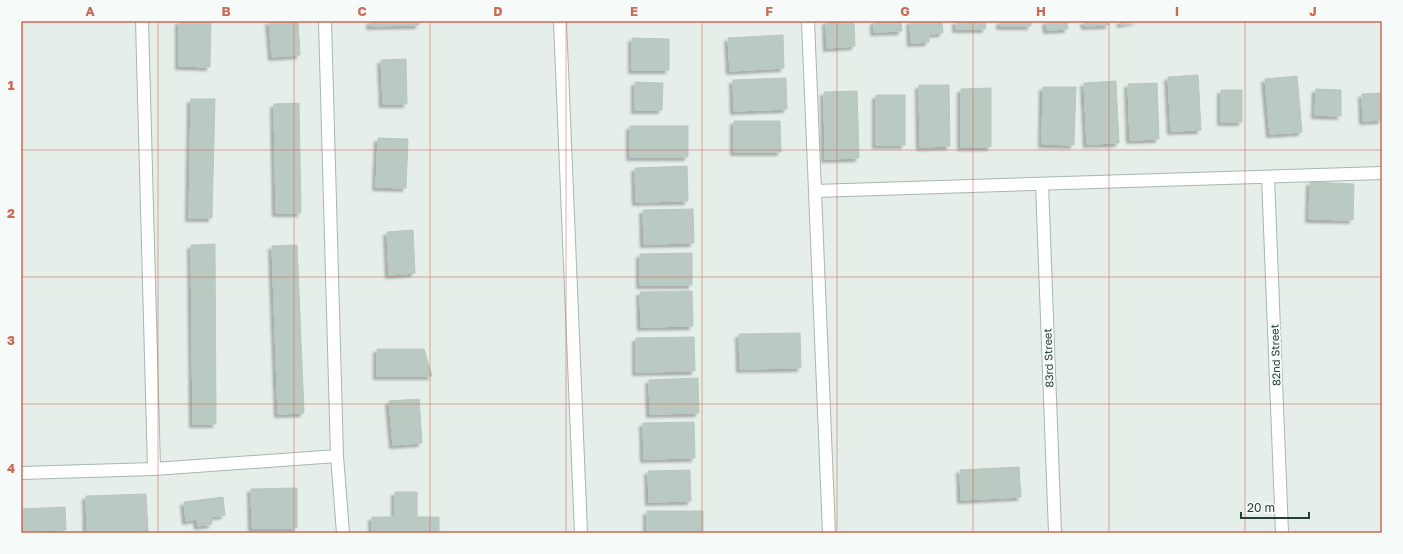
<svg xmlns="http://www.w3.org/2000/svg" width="1403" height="554" font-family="'Golos Text',sans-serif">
	<defs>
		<filter id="shadow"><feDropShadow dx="-3.5" dy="3.5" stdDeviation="1" flood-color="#0004"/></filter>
	</defs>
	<rect width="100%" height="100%" fill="#e5eee9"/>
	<!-- building -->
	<path fill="#bac9c2" stroke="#b7c8c0" filter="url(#shadow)" d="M179 21H211L210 67 179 66Z
		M269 21H298L300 55 272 57Z
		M370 21H419V25L370 26Z
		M826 21H854L855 46 827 48Z
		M874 21H901L902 31 874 32Z
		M910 21H942L943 33 929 34V42L911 43Z
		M956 21H985L986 29H956Z
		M1000 21H1031V26H1000Z
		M1046 21H1067L1068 29 1047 30Z
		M1084 21H1108L1109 25 1085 26Z
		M1120 21H1137L1121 24Z
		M783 35 784 68 730 71 728 38Z
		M632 38 669 39V70H632Z
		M406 59 407 104H383L381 60Z
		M1198 75 1201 130 1171 131 1168 77Z
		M1297 76 1302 132 1270 134 1265 79Z
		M786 78 787 109 734 111 733 80Z
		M1116 81 1119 143 1087 144 1084 83Z
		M635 82 663 83 662 110H635Z
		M1157 83 1159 139 1130 140 1128 84Z
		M919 85H949L950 146 920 147Z
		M1043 87H1076L1074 145 1042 144Z
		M991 88V147H961V89Z
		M1316 89 1341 90V116L1315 115Z
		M1221 90H1242V122H1221Z
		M857 91 859 158 825 159 824 92Z
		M1382 93V120L1363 121 1362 94Z
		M876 95H905V145H876Z
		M191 99H215L212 218H189Z
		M299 103 301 213H276L274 104Z
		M734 121H780L781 152H734Z
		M630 126H688V157H630Z
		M378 138 408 139 406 188 376 187Z
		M687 166 688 201 636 202 635 168Z
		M1310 182 1354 184 1353 220 1309 219Z
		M693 209 694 243 644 244 643 210Z
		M413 230 415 273 389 275 387 232Z
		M215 244 216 424H193L191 245Z
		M297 245 304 413 278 414 272 246Z
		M692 253V285H640V254Z
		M692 291 693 326 641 327 640 292Z
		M800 333 801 368 740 369 739 334Z
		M694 337 695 371 636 372V338Z
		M377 349H424L432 376H377Z
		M698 378 699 413 650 414 649 380Z
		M419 399 422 443 393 445 389 401Z
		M694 422 695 458 644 459 643 423Z
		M1019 467 1021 497 961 500 960 470Z
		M690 470 691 501 649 502 648 471Z
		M297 488V528H252L251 489Z
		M395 492H417V517H439V533H372V517H395Z
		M146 494 148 531 125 532V533H87L86 496Z
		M223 497 225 515 211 517 212 524 198 526 197 519 186 521 184 502Z
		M65 507 66 530 31 531V533H21V509Z
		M647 511H703V533H647Z"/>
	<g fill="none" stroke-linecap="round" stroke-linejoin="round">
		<!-- minor casing -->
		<g stroke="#a7b7b0" stroke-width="14">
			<path id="minor" d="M142 21 154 469
				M325 21 337 456 343 533
				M560 21 581 533
				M808 21 829 533
				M1268 177 1282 533
				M1042 184 1055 533
				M815 191 1382 173
				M21 473 154 469 337 456"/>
		</g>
		<!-- minor -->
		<use href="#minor" stroke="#fff" stroke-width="12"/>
	</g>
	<!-- grid -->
	<path fill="none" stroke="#cb6a55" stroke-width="1" stroke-opacity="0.55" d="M158 21V533M294 21V533M430 21V533M566 21V533M702 21V533M837 21V533M973 21V533M1109 21V533M1245 21V533M21 150H1382M21 277H1382M21 404H1382"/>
	<g text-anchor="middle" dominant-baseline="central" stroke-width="4" stroke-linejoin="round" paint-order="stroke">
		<!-- street labels -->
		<g font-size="11" fill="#234136" stroke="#f6faf8">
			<text transform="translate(1275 355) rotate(-92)">82nd Street</text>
			<text transform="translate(1048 358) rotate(-92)">83rd Street</text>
		</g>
	</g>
	<!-- border -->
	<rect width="1403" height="554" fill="none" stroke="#f6faf8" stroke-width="44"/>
	<!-- scale -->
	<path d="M1241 512v6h68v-6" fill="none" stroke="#234136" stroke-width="2"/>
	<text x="1247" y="512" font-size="12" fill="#234136" stroke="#f6faf8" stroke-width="3" paint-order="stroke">20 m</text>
	<rect x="22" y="22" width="1359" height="510" fill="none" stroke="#cb6a55" stroke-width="1.5"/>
	<g font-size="13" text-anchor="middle" font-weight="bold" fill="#cb6a55">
		<text x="90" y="16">A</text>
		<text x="226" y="16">B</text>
		<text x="362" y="16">C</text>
		<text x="498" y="16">D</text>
		<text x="634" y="16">E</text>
		<text x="769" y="16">F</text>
		<text x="905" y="16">G</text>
		<text x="1041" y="16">H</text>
		<text x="1177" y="16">I</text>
		<text x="1313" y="16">J</text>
		<text x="11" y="90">1</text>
		<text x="11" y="218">2</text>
		<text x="11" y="345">3</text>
		<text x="11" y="473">4</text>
	</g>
</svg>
